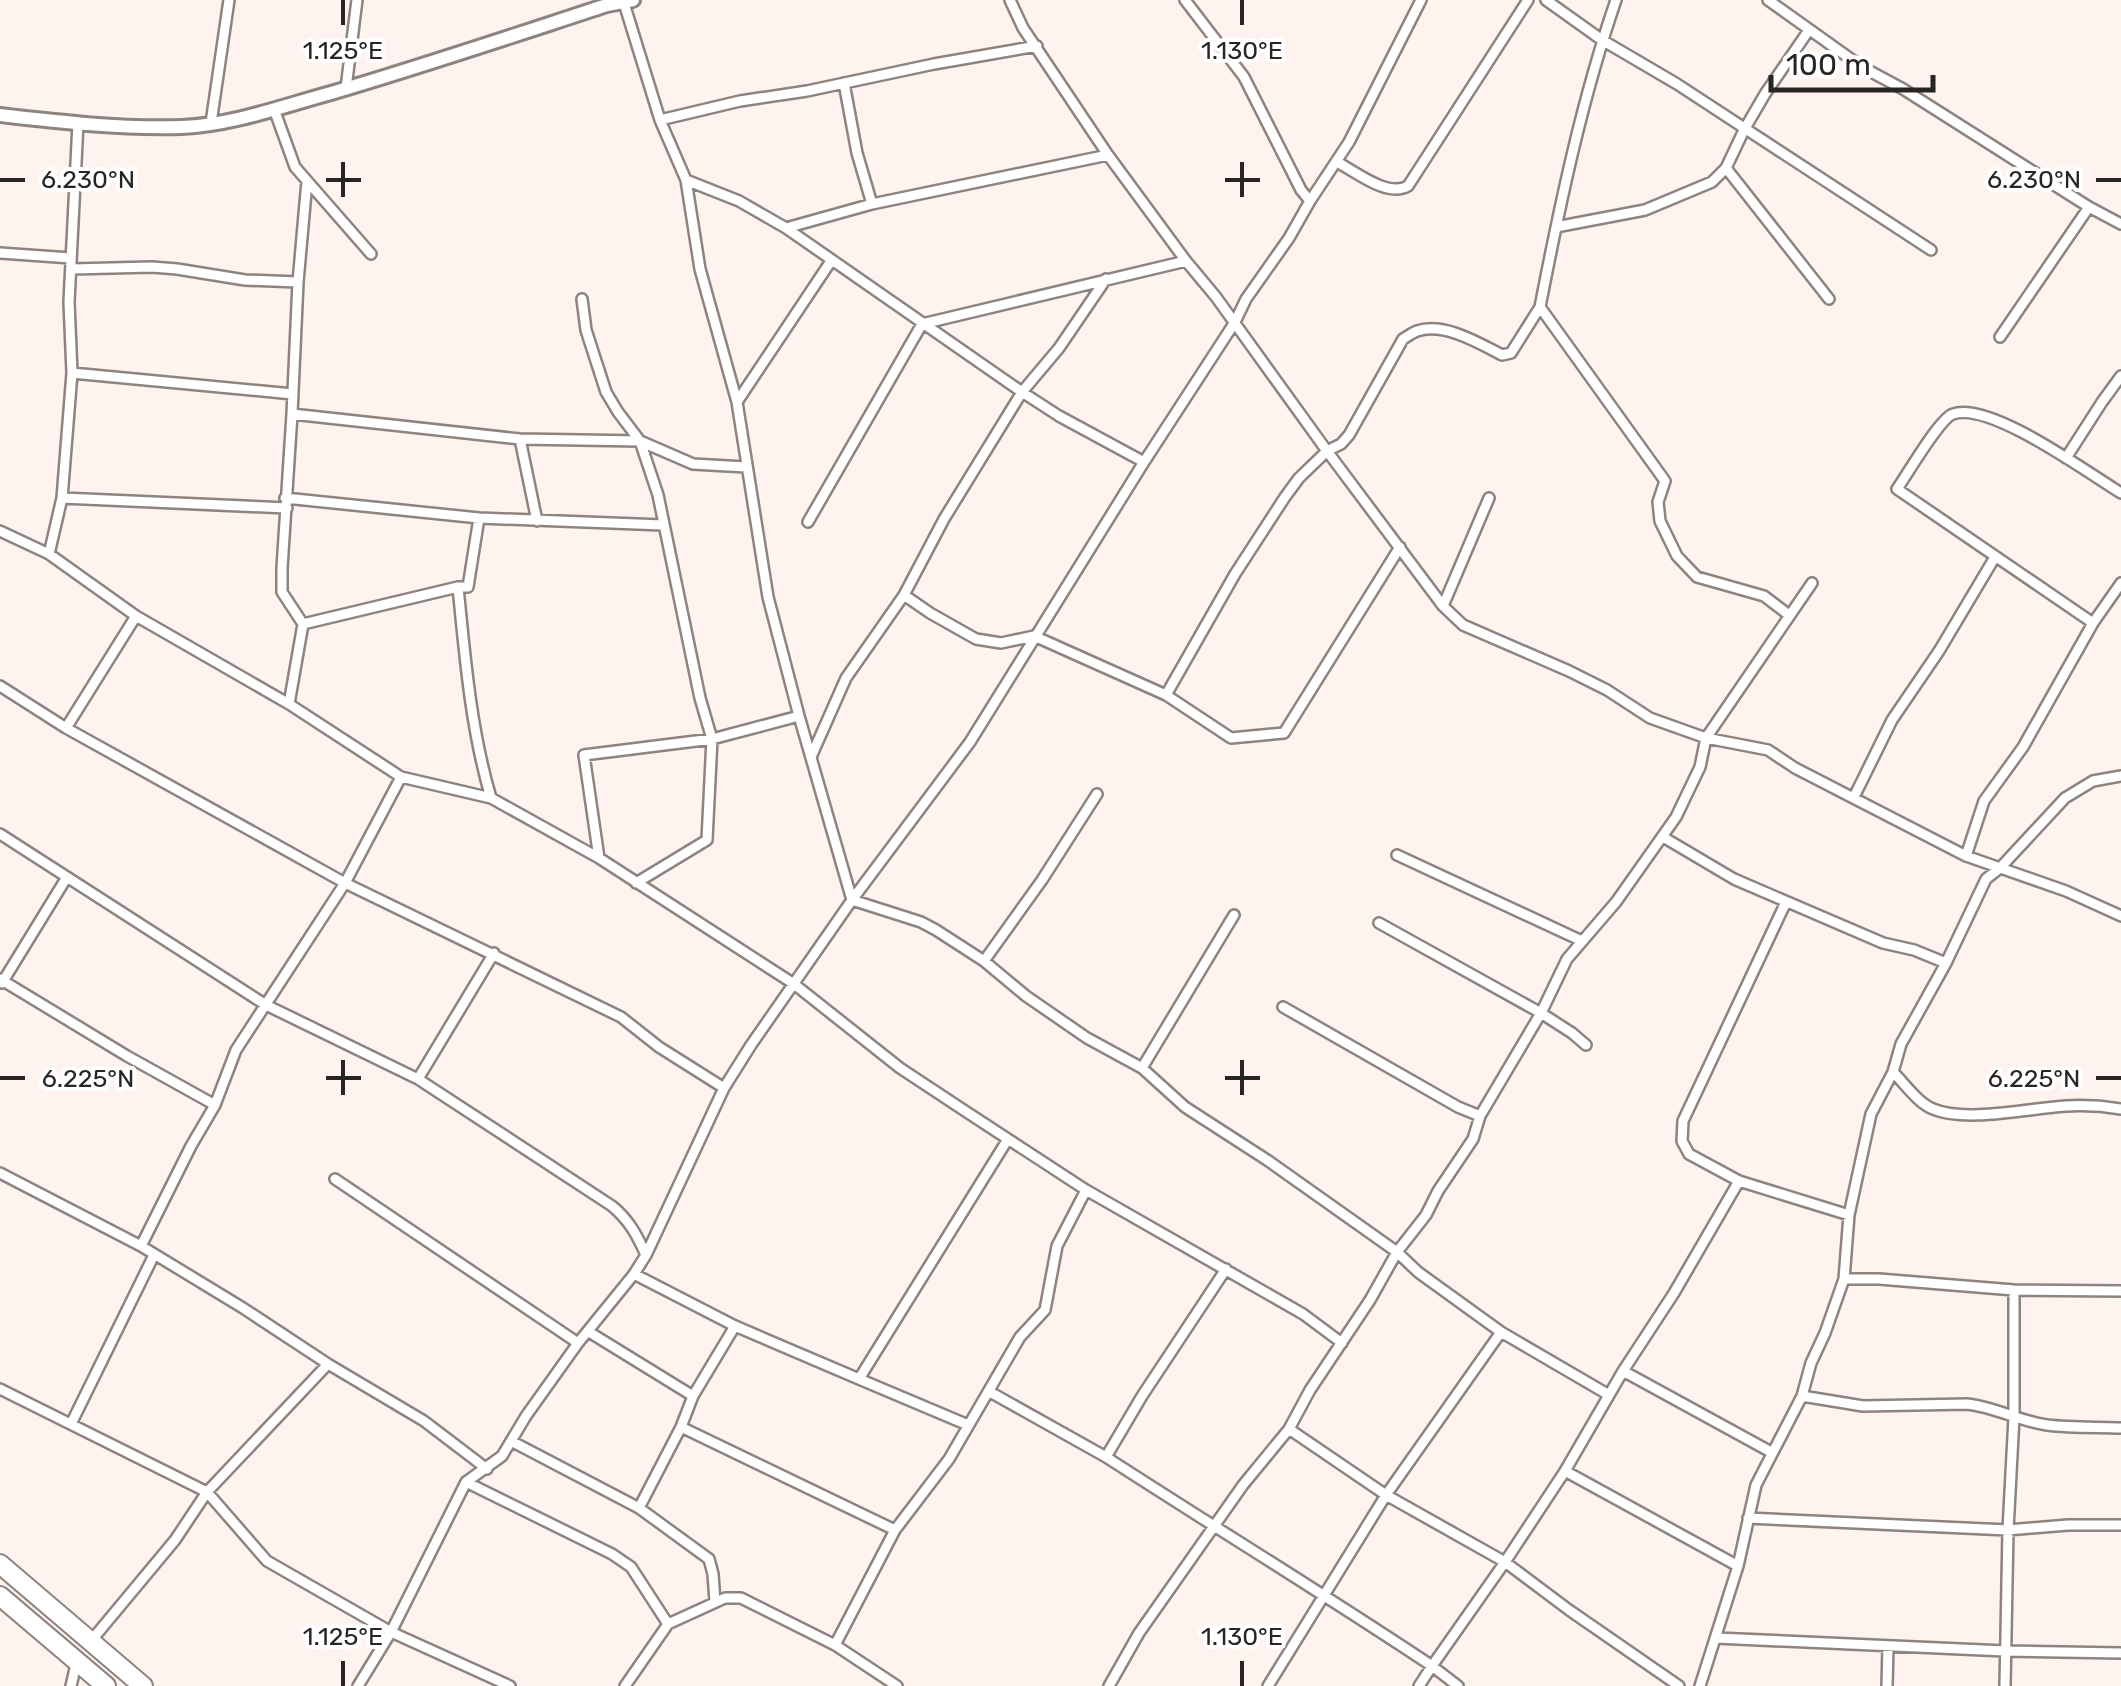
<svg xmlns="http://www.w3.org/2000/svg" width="2121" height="1686" font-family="Rubik,sans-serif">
	<rect width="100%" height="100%" fill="#fef3ef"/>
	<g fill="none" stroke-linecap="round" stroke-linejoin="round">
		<!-- street casing -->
		<g stroke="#8d8480" stroke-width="14">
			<path id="street" d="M1010 0 1023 28 1108 155 1186 261 1216 297 1327 451 1443 606 1463 625 1569 671 1607 690 1650 718 1706 738 1768 750 1795 768 1966 856 2066 891 2121 916
				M1185 0 1244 77 1301 190 1310 201
				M1546 0 1602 40 1677 84 1931 250
				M1768 0 1862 67 1903 89 2089 207 2121 224
				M624 3 660 120 686 180 700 269 737 402 768 597 799 716 852 900 921 922 936 930 984 961 1026 996 1087 1038 1142 1068 1185 1107 1267 1160 1397 1252 1418 1272 1501 1332 1609 1395
				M844 83 857 153 872 204
				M346 88 357 0
				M274 109 295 167 371 254
				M660 120 740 101 807 91 934 64 1037 46
				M211 123 229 0
				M1337 162C1356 172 1388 198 1408 186L1528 0
				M1726 168 1829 299
				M686 180 739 201 786 228 1022 392 1059 416 1144 462
				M1556 227 1645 210 1712 182 1726 168 1744 130 1765 94 1809 30
				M786 228 872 204 1108 155
				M0 253 71 258
				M71 269 152 267 177 269 245 280 298 282
				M582 299 586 330 606 392 618 412 640 441 658 495 700 698 712 739 707 840 636 883
				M1540 307 1665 481 1658 502 1660 521 1677 556 1697 577 1764 596 1789 615
				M2000 337 2089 207
				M72 373 293 394
				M737 402 831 261
				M292 414 520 439 640 441 693 464 746 467
				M520 439 537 521
				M2066 458 2102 402 2121 376
				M62 498 287 508
				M285 498 479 518 663 525
				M808 522 922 324 1186 261
				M0 531 49 554 136 616 289 704 401 777 491 798 599 858 794 984 900 1068 959 1107 1086 1190 1303 1314 1342 1343
				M49 554 62 498 72 373 69 302 78 123
				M458 587C465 658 471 730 491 798
				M904 595 944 519 1022 392 1059 348 1106 279
				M1443 606 1489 498
				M2093 623 1897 489C1907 475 1939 419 1953 414 1990 401 2088 473 2121 493
				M303 624 458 587H468L479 518
				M0 686 66 728 345 883 621 1017 659 1047 724 1088
				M1166 695 1235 574 1285 497 1299 478 1327 451 1341 444 1349 435 1403 339C1408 336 1412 333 1417 331 1444 322 1479 343 1502 355L1511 353 1540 307C1560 204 1582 99 1616 0
				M289 704 303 624 282 592V568L292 414 298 282 307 181
				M66 728 136 616
				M811 757 846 678 904 595 930 613 976 639 1001 643 1034 636 1166 695 1231 738 1284 733 1400 547
				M1854 797 1892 720 1939 651 1995 557
				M0 834 266 1005 418 1079 612 1206C629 1220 637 1235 646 1255
				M1663 837 1734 879 1883 943 1914 950 1946 963
				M1397 855 1582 941
				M1966 856 1984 801 2023 747 2093 623 2121 583
				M599 858 584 755 712 739 799 716
				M1786 902 1683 1121 1682 1141 1689 1154 1739 1181 1849 1215
				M984 961 1042 880 1097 794
				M0 979 127 1056 215 1105
				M2 983 67 877
				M1283 1007 1458 1107 1480 1116
				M1586 1045 1572 1033 1541 1013 1567 959 1616 902 1676 817 1700 767 1706 738 1812 583
				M1142 1068 1234 915
				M1893 1072C1905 1084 1918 1103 1933 1109 1966 1123 2030 1108 2066 1106 2084 1105 2103 1106 2121 1109
				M418 1079 494 953
				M0 1173 141 1246 243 1308 328 1364 424 1421 487 1469
				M335 1179 578 1343
				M141 1246 191 1146 215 1105 236 1050 345 883 401 777
				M1226 1269 1142 1396 1106 1457C1214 1527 1324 1594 1432 1666L1505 1562 1565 1471 1623 1371 1674 1293 1739 1181
				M634 1274 735 1326 859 1379 1008 1139
				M1844 1279H1879L2014 1290 2121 1291
				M589 1332 693 1396
				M1623 1371 1771 1452
				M859 1379 968 1425
				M0 1389 207 1492 267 1561 391 1632 510 1686
				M990 1392 1106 1457
				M1802 1396 1863 1406 1967 1404C1995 1407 2019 1421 2047 1425 2071 1428 2097 1427 2121 1428
				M71 1424 154 1255
				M681 1427 895 1530
				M1289 1429 1386 1495 1505 1562 1569 1610 1679 1686
				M511 1441 639 1508 681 1427 693 1396 735 1326
				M1565 1471 1738 1566
				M466 1482 612 1554 631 1567 668 1624 625 1686
				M639 1508 709 1559 713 1574 715 1602
				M1748 1518 2008 1530 2068 1525H2121
				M668 1624 725 1598H741L835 1645
				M1716 1638 2005 1651 2121 1653
				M91 1641 175 1540 207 1492 328 1364
				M71 1686 77 1660
				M358 1686 391 1632 466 1482 502 1456 526 1416 578 1343 634 1274 646 1255 724 1088 751 1045 852 900 970 742 1144 462 1235 322 1246 299 1289 238 1310 201 1349 142 1421 0
				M897 1686 835 1645 895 1530 949 1459 1020 1337 1045 1310 1057 1246 1086 1190
				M1109 1686 1139 1633 1243 1485 1289 1429 1310 1390 1370 1300 1397 1252 1426 1215 1438 1191 1473 1139 1480 1116 1541 1013 1379 923
				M1268 1686 1386 1495 1501 1332
				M1419 1686 1432 1666 1458 1686
				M1700 1686 1738 1566 1756 1485 1802 1396 1811 1363 1825 1333 1844 1279 1849 1215 1871 1114 1893 1072 1901 1044 1946 963 1986 879 2000 868 2065 798 2093 781 2121 776
				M1887 1686 1888 1646
				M2005 1686 2008 1530 2014 1417V1290"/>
		</g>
		<!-- secondary casing -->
		<g stroke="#8d8480" stroke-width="18">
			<path id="secondary" d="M0 115C60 122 122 129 182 127 232 125 283 106 331 93 423 66 515 35 607 5L633 0"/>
		</g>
		<!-- highway casing -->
		<g stroke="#8d8480" stroke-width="22">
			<path id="highway" d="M0 1564 143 1686
				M0 1596 106 1686"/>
		</g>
		<!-- street -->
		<use href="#street" stroke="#fff" stroke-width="9"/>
		<!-- secondary -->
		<use href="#secondary" stroke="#fff" stroke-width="12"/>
		<!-- highway -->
		<use href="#highway" stroke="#fff" stroke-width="18"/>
	</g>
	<!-- ticks -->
	<path fill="none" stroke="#292523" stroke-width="4" d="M343 0V25M1242 0V25M343 162V197M1242 162V197M0 180H25M326 180H361M1225 180H1260M2096 180H2121M343 1060V1095M1242 1060V1095M0 1078H25M326 1078H361M1225 1078H1260M2096 1078H2121M343 1661V1686M1242 1661V1686"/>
	<g font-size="25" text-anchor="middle" fill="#292523" stroke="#fff" stroke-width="8" stroke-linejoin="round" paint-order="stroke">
		<text x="343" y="59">1.125°E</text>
		<text x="1242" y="59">1.130°E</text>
		<text x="88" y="188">6.230°N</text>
		<text x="2034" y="188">6.230°N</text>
		<text x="88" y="1087">6.225°N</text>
		<text x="2034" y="1087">6.225°N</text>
		<text x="343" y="1645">1.125°E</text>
		<text x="1242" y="1645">1.130°E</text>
	</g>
	<!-- scale -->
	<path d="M1771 75v15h162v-15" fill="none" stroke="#292523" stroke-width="5"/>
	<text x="1786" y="75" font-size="30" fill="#292523" stroke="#ffffff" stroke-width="8" paint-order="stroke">100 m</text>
</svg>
